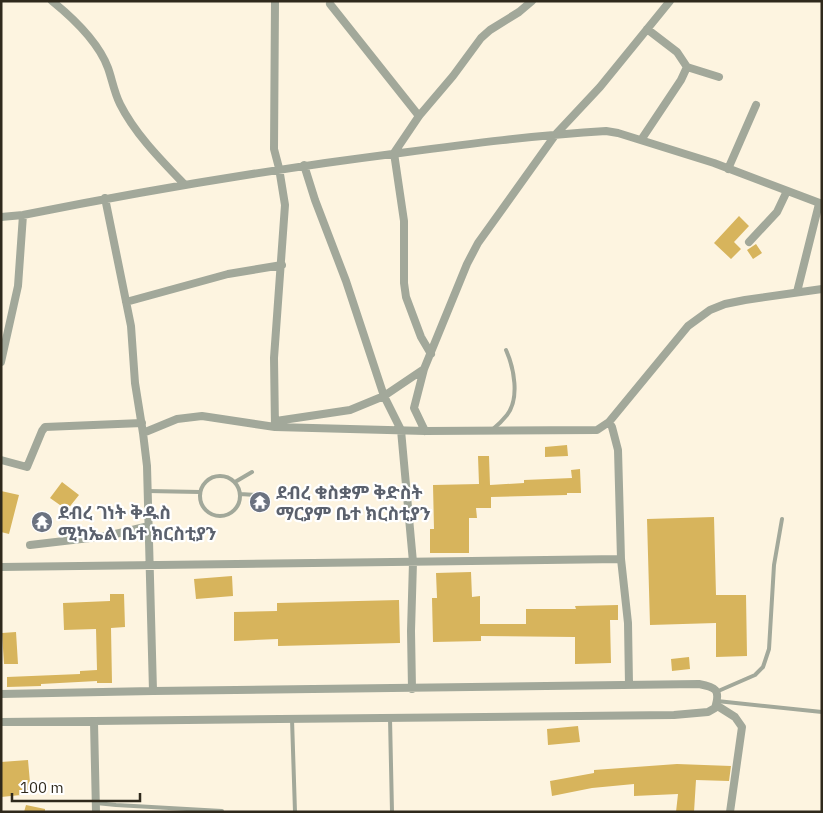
<svg xmlns="http://www.w3.org/2000/svg" width="823" height="813" font-family="'IBM Plex Sans','Noto Sans Ethiopic',sans-serif">
	<rect width="100%" height="100%" fill="#fdf4e0"/>
	<!-- building -->
	<path fill="#d7b45c" d="M739 216 749 226 734 242 741 249 731 259 714 243Z
		M756 244 762 253 753 259 747 250Z
		M567 445 568 456 545 457V447Z
		M478 456H489L490 485 524 483V480L572 478 571 470 580 469 581 493H567V495L491 497V508H476L477 518H469V553H430V529H434L433 485 479 484Z
		M62 482 79 495 67 510 50 498Z
		M1 491 19 495 9 534 1 532Z
		M714 517 716 595H746L747 656 716 657V623L650 625 647 519Z
		M471 572 472 597 480 596V624H526V609H576L575 606 618 605V620H610L611 663 575 664V637L481 636V641L433 642 432 598H437L436 573Z
		M232 576 233 596 196 599 194 579Z
		M110 594H124L125 627 111 628 112 683H97V681L41 684V686L7 687V677L80 674V671L97 670 96 629 64 630 63 603 110 601Z
		M399 600 400 643 278 646V639L234 641V612L277 611V603Z
		M16 632 18 664H4L2 633Z
		M689 657 690 669 672 671 671 659Z
		M578 726 580 742 548 745 547 729Z
		M28 760 31 794 1 797V762Z
		M677 764 731 766 729 781 696 780 694 812H676L678 794 634 796V784L592 788 552 796 550 781 594 773V770Z
		M26 805 45 809V812H24Z"/>
	<g fill="none" stroke-linecap="round" stroke-linejoin="round">
		<!-- lane -->
		<path stroke="#a2a89a" stroke-width="4" d="M493 429C498 425 503 420 507 415 520 398 514 368 506 350
			M200 496a20 20 0 1 1 40 0a20 20 0 1 1-40 0Z
			M235 482 252 472
			M148 491 200 492
			M240 494 257 495
			M716 692 755 675 763 667 769 649 774 565 782 519
			M717 701 822 712
			M390 718 392 812
			M292 719 295 812
			M96 803 116 805 222 811"/>
		<!-- street -->
		<path stroke="#a2a89a" stroke-width="8" d="M52 1C73 18 98 41 108 68 112 79 114 92 120 104 135 134 161 160 184 184
			M275 1 274 149 279 168 285 205 274 358 275 427
			M330 4 419 116
			M687 67 719 77
			M641 140 681 80 687 67 677 52 647 29
			M728 169 756 105
			M105 198 131 326 135 383 143 433
			M1 217 23 215C148 190 273 169 400 153 468 144 537 135 606 131L618 133 714 163 822 204
			M749 242 777 212 787 191
			M797 292 819 204
			M126 302 228 274 282 265
			M431 354 421 337 406 297 404 283V221L394 153 419 116 453 76 481 38 490 30 519 12 532 1
			M1 362 18 286 23 215
			M276 421 350 410 384 396 346 281 315 200 304 165
			M609 422 612 427 618 450 621 559 628 623 629 685
			M425 431 414 408 424 369 467 264 478 243 556 134 600 87 670 1
			M1 460 27 467 42 431 45 427 142 423
			M30 545 107 536 149 526
			M1 567 621 559
			M412 689 411 631 413 562 401 430 384 396 424 369
			M153 691 147 466 143 433 177 419 202 416 275 427 425 431 597 430 609 422 688 326 710 310 725 304 745 300 822 289
			M1 694 153 691 699 684C715 687 721 689 715 708L708 712 674 715 1 722
			M716 705 735 717 742 727 730 812
			M94 722 96 812"/>
	</g>
	<!-- icons -->
	<defs>
		<g id="temple-disc" transform="scale(1.125)"><circle r="9.5" fill="#6b7280" stroke="#fff"/><path d="M0-6L5-2H3V0L6.5 2.5H4V6H1.5V3h-3V6H-4V2.5H-6.5L-3 0V-2H-5Z" fill="#fff"/></g>
	</defs>
	<g fill-rule="evenodd">
		<use href="#temple-disc" x="260" y="502"/>
		<use href="#temple-disc" x="42" y="522"/>
	</g>
	<g text-anchor="middle" dominant-baseline="central" stroke-width="4.5" stroke-linejoin="round" paint-order="stroke">
		<!-- worship labels -->
		<g font-size="18" font-weight="bold" fill="#5b616d" stroke="#fff" text-anchor="start">
			<text x="276" y="492">ደብረ ቁስቋም ቅድስት<tspan x="276" dy="21">ማርያም ቤተ ክርስቲያን</tspan></text>
			<text x="58" y="512">ደብረ ገነት ቅዱስ<tspan x="58" dy="21">ሚካኤል ቤተ ክርስቲያን</tspan></text>
		</g>
	</g>
	<!-- border -->
	<rect width="823" height="813" fill="none" stroke="#2f291c" stroke-width="5"/>
	<!-- scale -->
	<path d="M12 793v8h128v-8" fill="none" stroke="#2f291c" stroke-width="2.5"/>
	<text x="20" y="793" font-size="15" fill="#2f291c" stroke="#ffffff" stroke-width="4" paint-order="stroke">100 m</text>
</svg>
